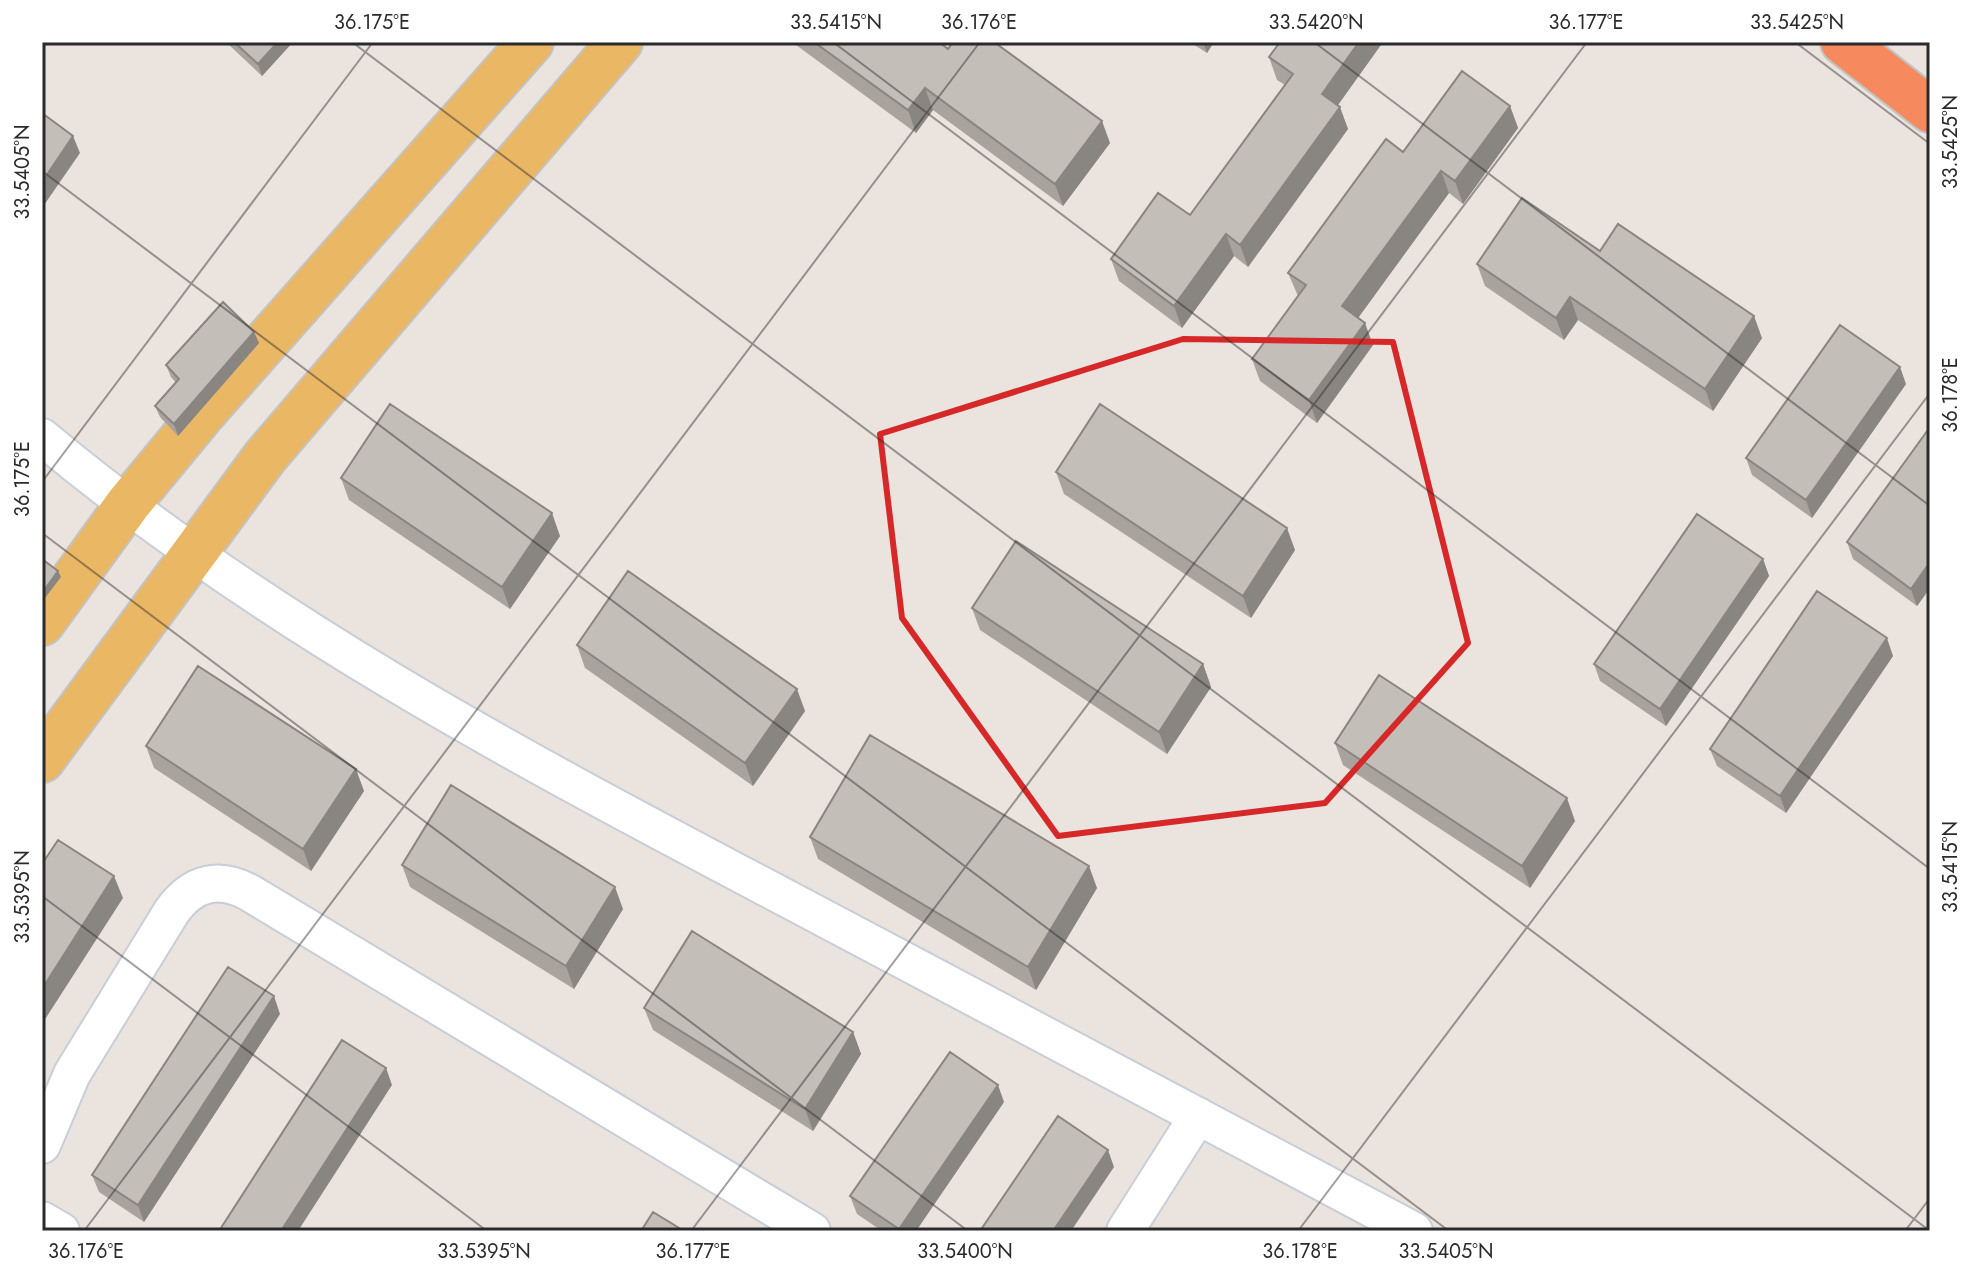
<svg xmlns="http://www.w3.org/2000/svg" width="1972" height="1273" font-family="Jost,sans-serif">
	<rect width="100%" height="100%" fill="#ebe3dd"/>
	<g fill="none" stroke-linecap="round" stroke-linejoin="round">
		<!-- minor casing -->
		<g stroke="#c8ced7" stroke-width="40">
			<path id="minor" d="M42 437C261 620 515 755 765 887 982 1002 1198 1116 1414 1231
				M42 1145 72 1074 172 911C193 882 219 876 250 893L812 1231
				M42 1220 61 1231
				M1125 1231 1198 1116"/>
		</g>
		<!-- major casing -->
		<g stroke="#c3c3c3" stroke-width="48">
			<path id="major" d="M42 623 128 504 204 412 531 42
				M42 760 265 457 620 42"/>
		</g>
		<!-- highway casing -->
		<g stroke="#c3c3c3" stroke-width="48">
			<path id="highway" d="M1843 42 1930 110"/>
		</g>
		<!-- minor -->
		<use href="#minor" stroke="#fff" stroke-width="36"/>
		<!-- major -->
		<use href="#major" stroke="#eab764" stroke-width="44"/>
		<!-- highway -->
		<use href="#highway" stroke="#f6895d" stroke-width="44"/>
	</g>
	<!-- wall -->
	<path fill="#a9a39e" d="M226 42H293L262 76Z
		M792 42H939L948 49 1110 143 1063 206 933 110 916 133Z
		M1190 42H1214L1207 53Z
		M1280 42H1383L1338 105 1348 129 1248 267 1234 256 1182 328 1119 281 1111 259 1190 215 1285 85 1277 80 1269 57Z
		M1510 106 1518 128 1463 204 1449 193 1358 318 1373 345 1317 423 1260 381 1252 359 1298 296 1288 273 1403 152Z
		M1600 251 1762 338 1713 411 1578 320 1564 340 1485 286 1477 264Z
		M254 332 259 343 178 436 160 417 155 406 176 383 171 377 166 365Z
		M1906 384 1812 518 1752 475 1746 458Z
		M1930 427V588L1917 606 1853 559 1847 542Z
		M1056 472 1295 550 1251 618 1064 494Z
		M341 478 560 536 510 609 349 500Z
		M1763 559 1769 576 1666 726 1600 681 1594 664Z
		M972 608 1203 664 1211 687 1167 754 980 630Z
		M577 645 805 711 753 786 585 668Z
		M1893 656 1786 813 1717 766 1710 749Z
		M1335 743 1575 821 1530 888 1343 765Z
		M146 746 364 791 311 871 154 768Z
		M810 837 1097 888 1036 990 818 859Z
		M402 865 623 909 574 989 410 887Z
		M644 1008 853 1032 861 1054 813 1131 653 1030Z
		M280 1014 144 1222 99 1192 92 1175Z
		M1004 1102 916 1231H882L857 1214 850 1196Z"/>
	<!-- shaded-wall -->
	<path fill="#898581" d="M278 42H293L262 76 258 64Z
		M1203 42H1214L1207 53Z
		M1359 42H1383L1330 116 1322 94Z
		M925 88 933 110 916 133 908 110Z
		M1510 106 1518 128 1463 204 1455 181Z
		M1340 107 1348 129 1248 267 1240 245Z
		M1102 121 1110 143 1063 206 1055 184Z
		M73 136 80 153 42 208V182Z
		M1441 171 1449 193 1350 329 1342 306Z
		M1226 234 1234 256 1182 328 1174 306Z
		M1570 297 1578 320 1564 340 1556 318Z
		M1754 316 1762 338 1713 411 1705 389Z
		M1365 323 1373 345 1317 423 1309 400Z
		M254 332 259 343 178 436 174 424Z
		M1900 367 1906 384 1812 518 1806 500Z
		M552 513 560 536 510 609 502 587Z
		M1287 528 1295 550 1251 618 1243 596Z
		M1763 559 1769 576 1666 726 1660 709Z
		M1930 562V588L1917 606 1911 589Z
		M58 571 61 577 42 602V593Z
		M1887 638 1893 656 1786 813 1780 796Z
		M1203 664 1211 687 1167 754 1159 732Z
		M797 689 805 711 753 786 745 763Z
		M356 769 364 791 311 871 303 849Z
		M1567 798 1575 821 1530 888 1522 866Z
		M1089 866 1097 888 1036 990 1028 967Z
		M114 876 123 898 42 1024V989Z
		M615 887 623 909 574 989 566 966Z
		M274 996 280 1014 144 1222 138 1205Z
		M853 1032 861 1054 813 1131 805 1109Z
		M386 1068 392 1085 298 1231H281Z
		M998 1085 1004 1102 916 1231H899V1229Z
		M1108 1150 1114 1167 1071 1231H1053Z"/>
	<!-- building -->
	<path fill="#c4beb8" stroke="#898581" stroke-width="2" d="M234 42H278L258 64Z
		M814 42H939L948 49 953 42H994L1102 121 1055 184 925 88 908 110Z
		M1280 42H1359L1322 94 1340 107 1240 245 1226 234 1174 306 1111 259 1158 193 1190 215 1293 74 1269 57Z
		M1462 71 1510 106 1455 181 1441 171 1342 306 1365 323 1309 400 1252 359 1306 285 1288 273 1386 139 1403 152Z
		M42 113 73 136 42 182Z
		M1522 198 1600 251 1618 224 1754 316 1705 389 1570 297 1556 318 1477 264Z
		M223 302 254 332 174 424 155 406 179 379 166 365Z
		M1840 325 1900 367 1806 500 1746 458Z
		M390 404 552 513 502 587 341 478Z
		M1100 404 1287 528 1243 596 1056 472Z
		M1930 427V562L1911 589 1847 542Z
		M1697 514 1763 559 1660 709 1594 664Z
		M1016 541 1203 664 1159 732 972 608Z
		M42 559 58 571 42 593Z
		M628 571 797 689 745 763 577 645Z
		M1817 591 1887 638 1780 796 1710 749Z
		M198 666 356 769 303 849 146 746Z
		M1379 675 1567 798 1522 866 1335 743Z
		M870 735 1089 866 1028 967 810 837Z
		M451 785 615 887 566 966 402 865Z
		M58 840 114 876 42 989V864Z
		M692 931 853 1032 805 1109 644 1008Z
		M228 967 274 996 138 1205 92 1175Z
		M342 1040 386 1068 281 1231H219Z
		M950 1052 998 1085 899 1229 850 1196Z
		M1058 1116 1108 1150 1053 1231H980Z
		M653 1212 684 1231H641Z"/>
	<!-- marked area -->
	<path fill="none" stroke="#d62828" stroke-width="6" stroke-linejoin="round" d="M1183 339 1393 342 1468 643 1325 803 1058 836 902 618 880 434Z"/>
	<!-- ticks -->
	<path fill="none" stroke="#2a2a2a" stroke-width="2" stroke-opacity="0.45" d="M352 42 1930 1231M833 42 1930 869M1314 42 1930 506M1795 42 1930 144M42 171 1449 1231M42 482 373 42M42 533 968 1231M42 896 487 1231M84 1231 980 42M691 1231 1587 42M1298 1231 1930 393M1905 1231 1930 1198"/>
	<!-- border -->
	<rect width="1972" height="1273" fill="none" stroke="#ffffff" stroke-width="88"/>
	<rect x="44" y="44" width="1884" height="1185" fill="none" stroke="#2a2a2a" stroke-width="3"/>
	<g font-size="20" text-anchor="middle" fill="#2a2a2a">
		<text x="372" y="29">36.175°E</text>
		<text x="836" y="29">33.5415°N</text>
		<text x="979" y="29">36.176°E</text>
		<text x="1316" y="29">33.5420°N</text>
		<text x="1586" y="29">36.177°E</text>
		<text x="1797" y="29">33.5425°N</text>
		<text transform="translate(1950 142) rotate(-90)" y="7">33.5425°N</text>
		<text transform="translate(22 172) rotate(-90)" y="7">33.5405°N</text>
		<text transform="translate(1950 395) rotate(-90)" y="7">36.178°E</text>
		<text transform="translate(22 479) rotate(-90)" y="7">36.175°E</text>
		<text transform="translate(1950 867) rotate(-90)" y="7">33.5415°N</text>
		<text transform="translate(22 897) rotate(-90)" y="7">33.5395°N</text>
		<text x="86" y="1258">36.176°E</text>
		<text x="484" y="1258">33.5395°N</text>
		<text x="693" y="1258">36.177°E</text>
		<text x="965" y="1258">33.5400°N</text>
		<text x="1300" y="1258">36.178°E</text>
		<text x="1446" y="1258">33.5405°N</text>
	</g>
</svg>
